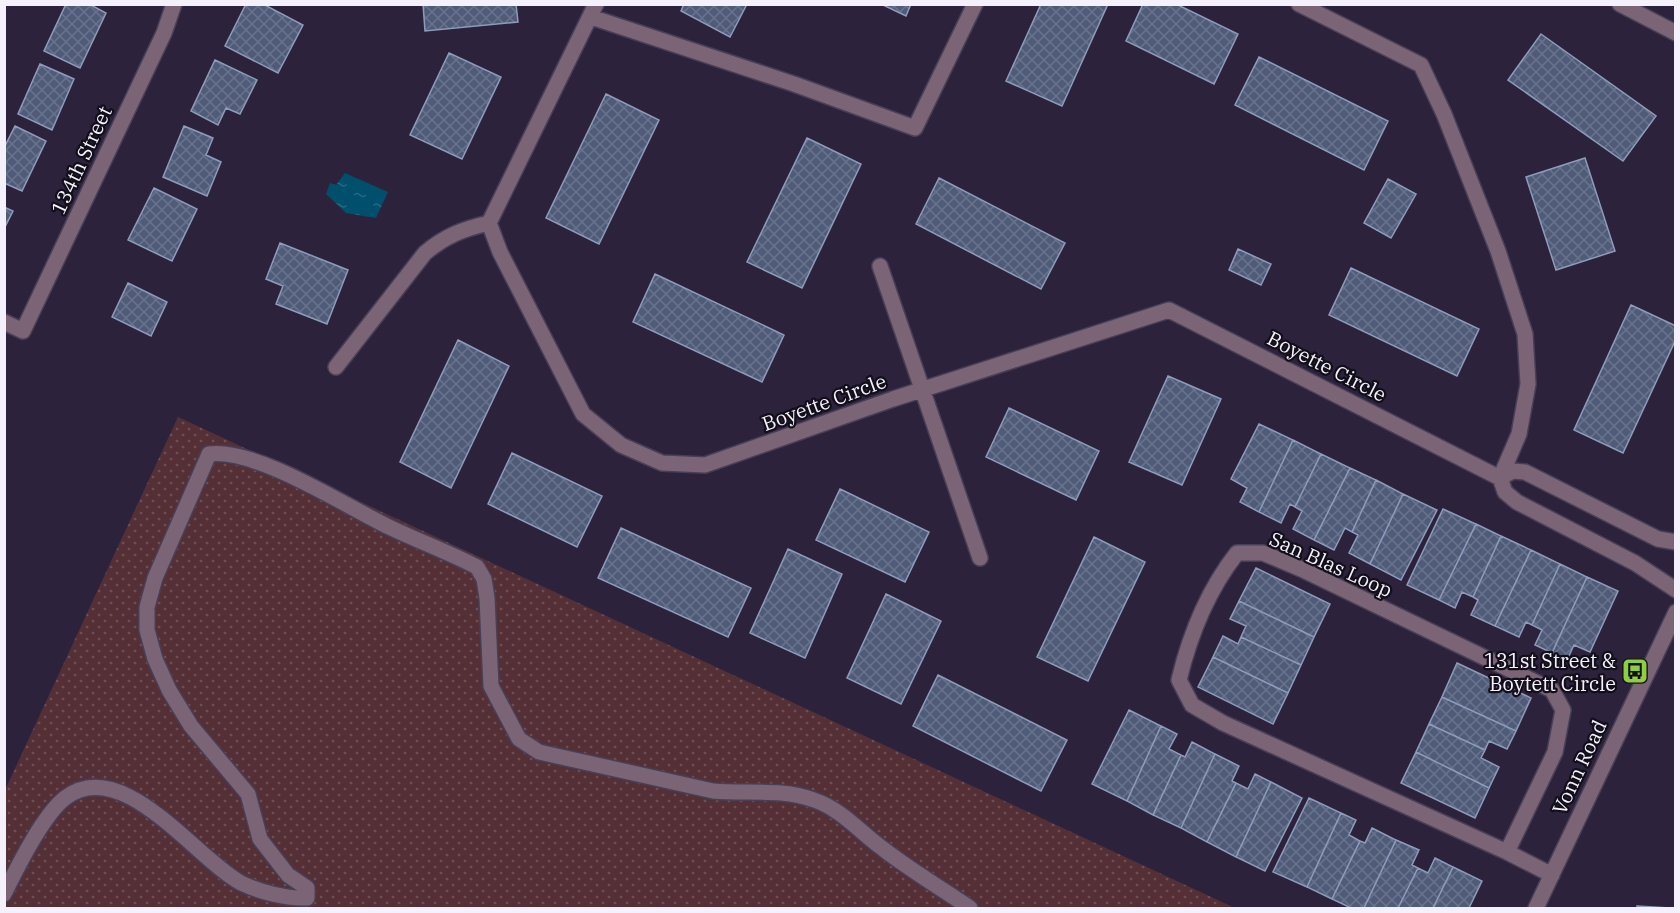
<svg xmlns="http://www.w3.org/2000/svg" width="1680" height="913" font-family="'IBM Plex Serif',serif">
	<defs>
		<pattern id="grass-dots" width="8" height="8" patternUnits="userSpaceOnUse" patternTransform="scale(1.5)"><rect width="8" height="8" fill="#542f36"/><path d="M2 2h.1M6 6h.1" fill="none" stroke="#6d4e54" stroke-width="1.8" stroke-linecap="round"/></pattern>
		<pattern id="water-ripples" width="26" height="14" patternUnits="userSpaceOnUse" patternTransform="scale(1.5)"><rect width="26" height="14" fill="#004f6d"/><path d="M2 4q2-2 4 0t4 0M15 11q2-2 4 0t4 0" fill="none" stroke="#266983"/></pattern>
		<pattern id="building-cross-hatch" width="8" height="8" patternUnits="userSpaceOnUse" patternTransform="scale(1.5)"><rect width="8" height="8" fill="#4f5b78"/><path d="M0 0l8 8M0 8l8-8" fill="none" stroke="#69738c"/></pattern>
	</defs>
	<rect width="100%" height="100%" fill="#2c223c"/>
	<!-- grass -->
	<path fill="url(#grass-dots)" d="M178 417 1235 908H5V790Z"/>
	<!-- water -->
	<path fill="url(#water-ripples)" d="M345 173 388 192 376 218 346 213 326 194 330 183 336 185Z"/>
	<!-- building -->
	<path fill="url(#building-cross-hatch)" stroke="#8e9cbc" stroke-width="1.5" d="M66 4H89L106 13 80 68 44 51Z
		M246 4H263L303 25 278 73 225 46Z
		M423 4H516L518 22 425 31Z
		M684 4H747L730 37 681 11Z
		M881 4H911L906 16Z
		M1041 4H1108L1062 106 1006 81Z
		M1143 4H1176L1238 34 1214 84 1126 41Z
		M1541 34 1656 116 1623 161 1508 80Z
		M449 53 501 77 462 159 410 135Z
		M1259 57 1388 121 1364 170 1235 105Z
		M215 60 257 80 240 114 226 108 218 125 191 111Z
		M40 64 74 79 52 130 18 114Z
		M606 94 659 120 599 244 546 218Z
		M15 126 46 141 22 191 4 183V148Z
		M184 126 213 138 206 155 221 162 207 196 163 177Z
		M807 138 861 164 802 288 747 262Z
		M1585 158 1615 251 1556 270 1526 177Z
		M939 178 1065 243 1041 289 916 224Z
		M1388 179 1416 194 1391 238 1364 223Z
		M154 188 197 209 172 261 128 240Z
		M4 207 13 211 4 229Z
		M280 243 348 270 327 324 276 304 283 286 266 279Z
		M1238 249 1271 264 1261 285 1229 270Z
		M1351 268 1479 329 1457 376 1329 315Z
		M655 274 784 335 762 382 633 322Z
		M128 283 167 302 151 336 112 317Z
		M1631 305 1676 326V339L1623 453 1574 430Z
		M458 340 509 366 451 488 400 462Z
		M1168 376 1221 399 1182 485 1129 462Z
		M1009 408 1099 451 1076 500 986 457Z
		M1259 424 1293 440 1259 512 1240 502 1247 488 1231 479Z
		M1293 440 1321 454 1295 507 1290 504 1281 523 1259 512Z
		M512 453 602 496 577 547 488 504Z
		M1321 454 1350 468 1314 540 1293 529 1302 511 1295 507Z
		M1350 468 1376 480 1352 532 1345 528 1334 550 1314 540Z
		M1376 480 1403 494 1370 564 1349 553 1358 535 1352 532Z
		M840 489 929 532 905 582 816 540Z
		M1403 494 1437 510 1401 580 1370 564Z
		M1443 509 1476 524 1439 600 1407 585Z
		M1476 524 1501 536 1473 597 1462 592 1455 608 1439 600Z
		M621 528 751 588 728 637 598 578Z
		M1501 536 1531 550 1495 626 1471 615 1478 600 1473 597Z
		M1094 537 1145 562 1088 681 1037 657Z
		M788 549 842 574 805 658 750 633Z
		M1531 550 1560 564 1532 625 1526 622 1519 637 1495 626Z
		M1560 564 1587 577 1552 653 1535 645 1542 630 1532 625Z
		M1256 568 1330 604 1314 637 1239 601Z
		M1587 577 1618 591 1590 652 1574 645 1567 660 1552 653Z
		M886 594 941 621 901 704 847 678Z
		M1239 601 1314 637 1301 665 1241 637 1246 626 1230 619Z
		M1223 636 1238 644 1241 637 1301 665 1288 693 1213 657Z
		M1213 657 1288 693 1273 724 1198 687Z
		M1457 663 1531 698 1516 731 1442 697Z
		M938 675 1067 740 1041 791 913 726Z
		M1442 697 1516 731 1507 749 1489 741 1485 750 1429 724Z
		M1129 710 1161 726 1127 801 1092 784Z
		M1429 724 1485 750 1481 758 1499 767 1489 788 1416 752Z
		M1161 726 1177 734 1169 749 1181 755 1153 815 1127 801Z
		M1192 742 1215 754 1181 828 1153 815 1181 755 1185 757Z
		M1416 752 1489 788 1475 818 1401 783Z
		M1215 754 1239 766 1232 781 1236 783 1207 842 1181 828Z
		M1255 774 1271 782 1236 857 1207 842 1236 783 1248 789Z
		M1271 782 1302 798 1265 871 1236 857Z
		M1309 798 1341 813 1307 887 1273 872Z
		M1341 813 1356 820 1349 835 1360 841 1332 899 1307 887Z
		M1372 828 1396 840 1364 908H1351L1332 899 1360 841 1365 843Z
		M1396 840 1419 850 1412 865 1418 868 1398 908H1364Z
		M1435 858 1453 867 1433 908H1398L1418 868 1428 873Z
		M1453 867 1482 881 1469 908H1433Z
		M1637 906 1670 908H1637Z"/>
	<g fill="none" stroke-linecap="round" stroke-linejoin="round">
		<!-- minor casing -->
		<g stroke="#483f57" stroke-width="18">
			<path id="minor" d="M596 4 489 223 500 252 583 414 621 445 662 463 705 465 893 399 1169 310 1500 478 1519 434 1528 384 1525 334 1498 251 1444 114 1421 65 1299 4
				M1620 4 1676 33
				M591 17 794 84 915 128 975 4
				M880 266 980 558
				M4 322 23 331 164 33 174 4
				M336 367 425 253C445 236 463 229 489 223
				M1676 542 1658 539 1525 472 1513 471 1500 478 1505 492 1517 502 1635 563 1676 590
				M1507 852 1555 752 1563 710 1552 690 1301 569 1263 553H1237C1208 590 1190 634 1179 680L1192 705 1223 723 1507 852 1552 875
				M4 894C17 868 43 815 65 798 122 754 195 858 241 883 260 892 287 899 307 898V888L288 875 260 839 248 794 191 726 169 690 155 659 147 630V607L155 578 209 454C257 448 345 506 389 527 418 541 448 552 477 567L484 579 487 598 491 686 519 739 539 752 713 791C747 794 782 788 814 800 841 809 860 832 882 848 910 870 941 888 970 908
				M1536 908 1676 612"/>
		</g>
		<!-- minor -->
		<use href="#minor" stroke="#7b6475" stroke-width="15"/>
	</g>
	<!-- icons -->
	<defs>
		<g id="bus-square" transform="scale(1.35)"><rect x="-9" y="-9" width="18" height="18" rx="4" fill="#8fcd42" stroke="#120e1a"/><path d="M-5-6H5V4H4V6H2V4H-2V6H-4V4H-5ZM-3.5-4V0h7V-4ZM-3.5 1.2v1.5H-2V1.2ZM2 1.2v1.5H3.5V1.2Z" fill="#111"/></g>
	</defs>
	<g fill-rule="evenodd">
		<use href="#bus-square" x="1635" y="671"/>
	</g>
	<g text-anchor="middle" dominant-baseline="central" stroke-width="4.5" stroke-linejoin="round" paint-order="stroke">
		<!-- street labels -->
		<g font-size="20" fill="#f5f1fc" stroke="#120e1a">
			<text transform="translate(81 160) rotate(-65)">134th Street</text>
			<text transform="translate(1327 366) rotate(27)">Boyette Circle</text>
			<text transform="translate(824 402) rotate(-20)">Boyette Circle</text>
			<text transform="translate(1331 564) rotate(24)">San Blas Loop</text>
			<text transform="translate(1579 767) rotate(-65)">Vonn Road</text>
		</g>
		<!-- poi labels -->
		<g font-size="20" fill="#f5f1fc" stroke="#120e1a" text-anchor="end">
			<text x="1616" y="660">131st Street &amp;<tspan x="1616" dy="23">Boytett Circle</tspan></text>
		</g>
	</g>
	<!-- border -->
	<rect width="1680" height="913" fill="none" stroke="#f5f1fc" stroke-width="12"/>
</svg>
